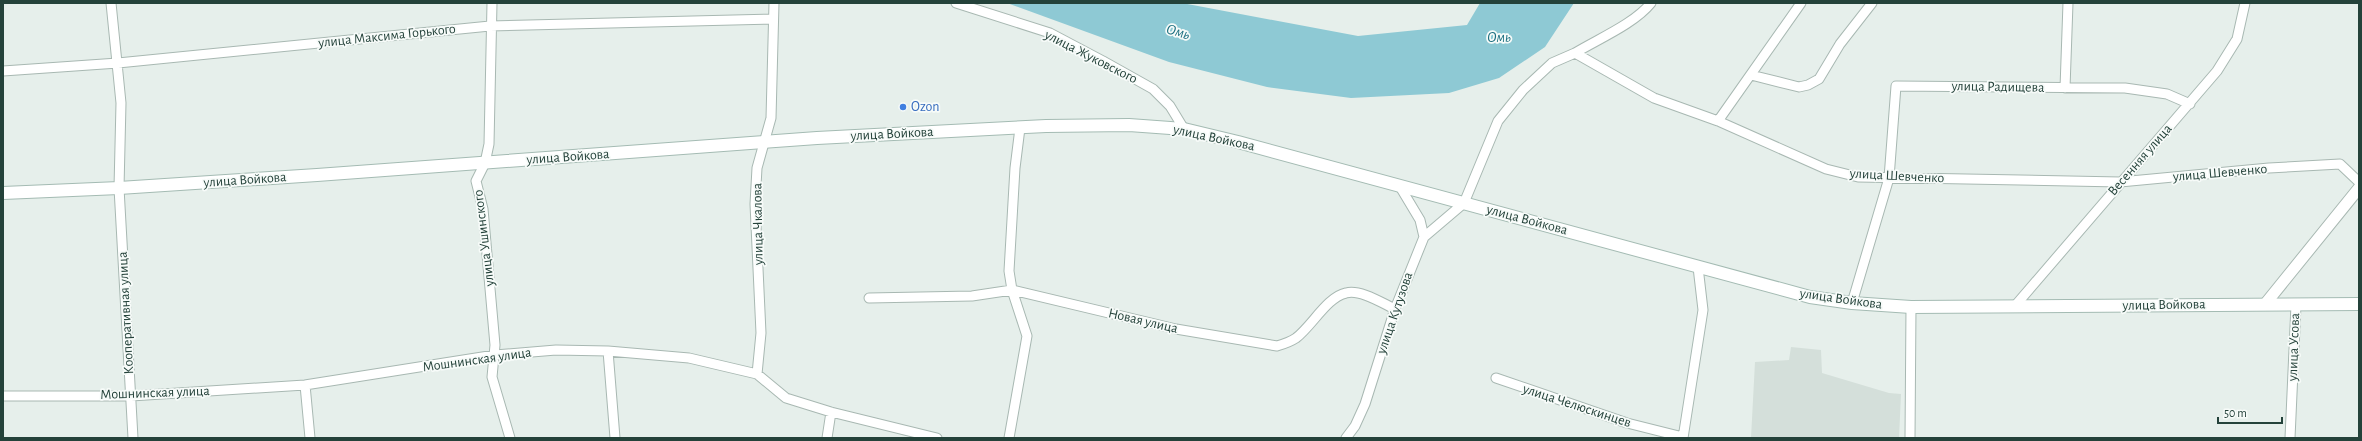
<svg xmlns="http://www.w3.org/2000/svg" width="2362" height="441" font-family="'Alegreya Sans',sans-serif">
	<rect width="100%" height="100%" fill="#e6efeb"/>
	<!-- built -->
	<path fill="#d4dfda" d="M1791 347 1821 350 1822 373 1889 393 1901 394 1899 438H1751L1755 362 1789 360Z"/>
	<!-- water -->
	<path fill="#8ec9d4" d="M1007 3H1182L1358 36 1467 25 1480 3H1574L1545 47 1499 78 1449 93 1351 98 1267 87 1169 62Z"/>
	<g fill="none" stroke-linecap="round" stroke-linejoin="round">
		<!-- minor casing -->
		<g stroke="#a8b8b2" stroke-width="11">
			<path id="minor" d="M111 3 121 103 119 188 133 438
				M492 3 489 144 485 163 476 181 483 209 495 345 492 377 510 438
				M956 3 1050 33 1103 61 1153 89 1170 106 1184 129
				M1575 53C1598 39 1634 24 1651 3
				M3 71 118 63 490 26 772 19
				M1751 75 1799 87 1808 85 1819 79 1840 44 1872 3
				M2065 88 2068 3
				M1718 121 1801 3
				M1399 185 1420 220 1424 237
				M869 298 972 296 1012 290 1176 329 1277 346C1284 344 1290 342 1296 338 1312 326 1327 297 1346 293 1360 289 1382 303 1395 309
				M1852 303 1889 178 1896 86 2125 88 2167 94 2190 104
				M2014 307 2217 71 2237 39 2245 3
				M608 351 615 438
				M757 374 761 333 755 204 757 168 771 118 774 3
				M1496 378 1627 423 1683 437
				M305 385 310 438
				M3 396H131L305 385 495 355 556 350 608 351 689 358 757 374 786 398 831 412 937 438
				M827 438 831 412
				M1009 438 1027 336 1012 290 1009 271 1015 168 1020 128
				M1346 438 1355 426 1365 404 1395 309 1424 237 1464 203 1498 121 1523 90 1552 63 1575 53 1654 98 1718 121 1826 169 1858 177 2120 182 2269 168 2340 164 2359 182
				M1683 438 1703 310 1698 267
				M1910 438 1911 307
				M2290 438 2296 305"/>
		</g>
		<!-- tertiary casing -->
		<g stroke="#a8b8b2" stroke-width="13">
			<path id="tertiary" d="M2266 303 2359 188"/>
		</g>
		<!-- secondary casing -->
		<g stroke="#a4bbb3" stroke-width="14">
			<path id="secondary" d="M3 193 119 188 317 175 817 138 1046 126 1129 125 1184 129 1238 142 1810 297 1852 303 1911 307 2359 304"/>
		</g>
		<!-- minor -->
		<use href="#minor" stroke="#fff" stroke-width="9"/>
		<!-- tertiary -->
		<use href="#tertiary" stroke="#fff" stroke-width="11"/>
		<!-- secondary -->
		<use href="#secondary" stroke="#fff" stroke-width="12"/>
	</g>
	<!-- markers -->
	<circle fill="#3f7fe0" stroke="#f7fbf9" stroke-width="1.5" cx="903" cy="107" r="4"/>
	<g text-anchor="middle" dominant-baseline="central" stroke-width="3.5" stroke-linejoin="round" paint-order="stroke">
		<!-- street labels -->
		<g font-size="14" fill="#24423a" stroke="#f7fbf9">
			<text transform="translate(387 36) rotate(-6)">улица Максима Горького</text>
			<text transform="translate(1091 57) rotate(27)">улица Жуковского</text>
			<text transform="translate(1998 87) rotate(1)">улица Радищева</text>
			<text transform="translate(892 134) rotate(-3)">улица Войкова</text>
			<text transform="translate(1214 138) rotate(12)">улица Войкова</text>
			<text transform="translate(568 157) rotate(-4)">улица Войкова</text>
			<text transform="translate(2140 160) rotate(-49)">Весенняя улица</text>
			<text transform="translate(2220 173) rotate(-5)">улица Шевченко</text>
			<text transform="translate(1897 176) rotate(3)">улица Шевченко</text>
			<text transform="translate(245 180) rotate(-4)">улица Войкова</text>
			<text transform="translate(1527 220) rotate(15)">улица Войкова</text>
			<text transform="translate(758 224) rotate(-91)">улица Чкалова</text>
			<text transform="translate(484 238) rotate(-97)">улица Ушинского</text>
			<text transform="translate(1841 299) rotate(8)">улица Войкова</text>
			<text transform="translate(2164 305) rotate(-1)">улица Войкова</text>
			<text transform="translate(126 313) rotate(-93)">Кооперативная улица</text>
			<text transform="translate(1395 313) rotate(-71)">улица Кутузова</text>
			<text transform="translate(1143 321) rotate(13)">Новая улица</text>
			<text transform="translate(2294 347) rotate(-88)">улица Усова</text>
			<text transform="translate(477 360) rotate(-8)">Мошнинская улица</text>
			<text transform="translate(155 393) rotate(-2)">Мошнинская улица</text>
			<text transform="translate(1577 406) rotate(18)">улица Челюскинцев</text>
		</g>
		<!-- shop labels -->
		<g font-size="14" fill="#366cbe" stroke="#f7fbf9" text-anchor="start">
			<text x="911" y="107">Ozon</text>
		</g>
		<!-- water labels -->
		<g font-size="15" font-style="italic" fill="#1c6f80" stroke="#f7fbf9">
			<text transform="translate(1178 32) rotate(17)">Омь</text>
			<text x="1499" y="37">Омь</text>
		</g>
	</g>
	<!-- border -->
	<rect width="2362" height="441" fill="none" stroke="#24423a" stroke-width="8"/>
	<!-- scale -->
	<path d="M2218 417v6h64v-6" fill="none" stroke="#24423a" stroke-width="2"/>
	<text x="2224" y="417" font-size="12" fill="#24423a" stroke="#f7fbf9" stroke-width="3" paint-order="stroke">50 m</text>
</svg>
